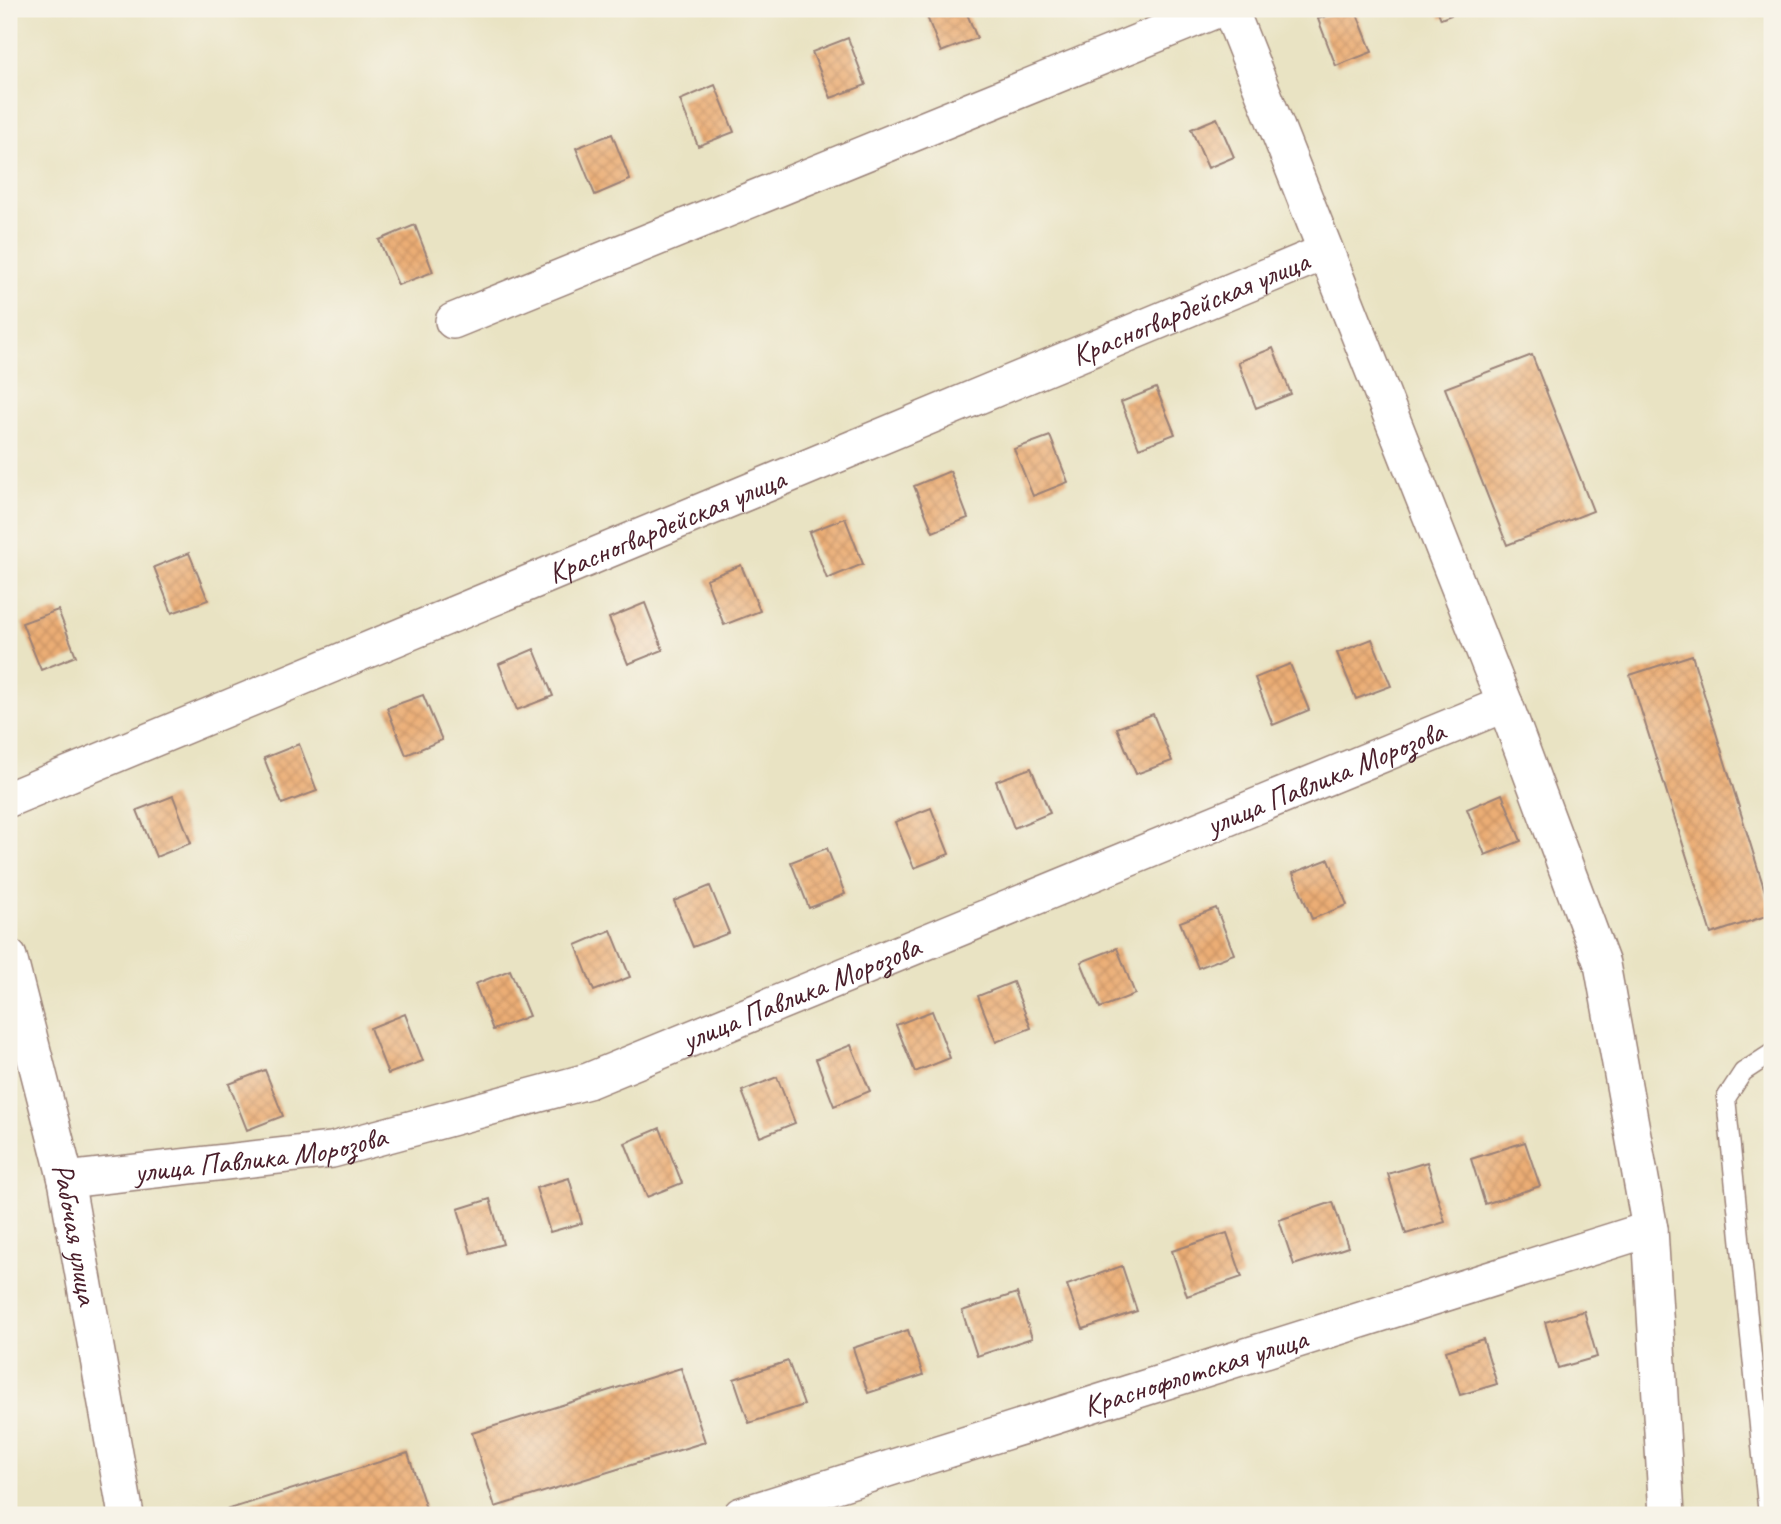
<svg xmlns="http://www.w3.org/2000/svg" width="1781" height="1524" font-family="Caveat,sans-serif">
	<defs>
		<pattern id="building-cross-hatch" width="8" height="8" patternUnits="userSpaceOnUse" patternTransform="scale(1.75)"><rect width="8" height="8" fill="#ebad75"/><path d="M0 0l8 8M0 8l8-8" fill="none" stroke="#cb9465"/></pattern>
	</defs>
	<rect width="100%" height="100%" fill="#f7f3e8"/>
	<filter id="ink" filterUnits="userSpaceOnUse"><feTurbulence type="fractalNoise" baseFrequency=".0143" numOctaves="2"/><feDisplacementMap in="SourceGraphic" scale="14" xChannelSelector="R" yChannelSelector="G"/><feConvolveMatrix kernelMatrix="1 2 1 2 8 2 1 2 1" color-interpolation-filters="sRGB"/></filter>
	<filter id="wash" filterUnits="userSpaceOnUse"><feTurbulence type="fractalNoise" baseFrequency=".00686" numOctaves="4" result="noise"/><feDisplacementMap in="SourceGraphic" scale="28" xChannelSelector="R" yChannelSelector="G"/><feGaussianBlur stdDeviation="1.57" result="paint"/><feColorMatrix in="noise" values="0 0 0 0 0 0 0 0 0 0 0 0 0 0 0 0 0 1.4 0 .05"/><feComposite in="paint" operator="in"/></filter>
	<g filter="url(#wash)">
		<rect width="100%" height="100%" fill="#e9e3c3"/>
		<g id="blocks">
			<!-- building -->
			<path fill="url(#building-cross-hatch)" d="M924 9H965L977 38 941 52Z
				M1345 9H1355L1372 52 1336 66 1318 19Z
				M1437 9H1466L1441 19Z
				M848 38 866 85 831 98 812 52Z
				M715 85 734 132 698 146 680 100Z
				M1217 118 1234 157 1208 168 1191 129Z
				M612 134 630 180 595 195 576 148Z
				M415 225 433 272 398 285 379 240Z
				M1273 348 1291 394 1256 408 1238 362Z
				M1532 355 1593 511 1507 545 1445 388Z
				M1156 388 1175 434 1139 448 1121 402Z
				M1050 436 1068 482 1033 496 1014 449Z
				M950 471 968 518 933 532 914 486Z
				M845 518 863 564 827 579 809 532Z
				M189 553 208 600 172 613 154 567Z
				M741 565 760 611 724 625 706 579Z
				M645 603 663 650 628 664 609 618Z
				M58 610 76 656 41 670 22 623Z
				M1372 639 1391 686 1356 699 1337 653Z
				M534 649 553 696 517 710 499 664Z
				M1692 655 1772 914 1711 934 1630 675Z
				M1290 664 1309 710 1273 725 1255 678Z
				M423 695 442 740 406 755 387 708Z
				M1153 714 1172 761 1136 774 1117 728Z
				M299 744 317 791 282 804 264 758Z
				M1031 768 1050 813 1014 828 996 781Z
				M1502 794 1521 841 1485 855 1467 809Z
				M173 796 191 843 156 857 137 810Z
				M931 808 949 854 914 868 895 822Z
				M827 848 845 894 809 908 791 862Z
				M1329 859 1347 905 1312 919 1293 873Z
				M710 886 729 933 693 947 674 901Z
				M1216 908 1234 954 1198 968 1180 922Z
				M611 930 630 977 594 991 576 945Z
				M1117 948 1135 994 1100 1008 1081 962Z
				M510 970 529 1016 493 1030 475 984Z
				M1013 982 1031 1028 996 1042 978 996Z
				M932 1011 950 1058 915 1072 896 1025Z
				M405 1014 423 1061 388 1074 370 1028Z
				M851 1045 870 1091 834 1106 816 1059Z
				M265 1070 283 1116 247 1130 229 1084Z
				M777 1077 795 1123 760 1137 742 1091Z
				M660 1128 682 1183 647 1197 625 1143Z
				M1525 1142 1540 1186 1485 1204 1471 1159Z
				M1427 1162 1445 1222 1406 1234 1388 1174Z
				M569 1178 582 1223 550 1232 536 1188Z
				M490 1199 503 1244 471 1253 458 1209Z
				M1333 1202 1348 1247 1294 1265 1279 1220Z
				M1227 1233 1242 1277 1187 1296 1172 1251Z
				M1122 1266 1137 1311 1083 1329 1067 1285Z
				M1017 1293 1032 1338 977 1356 962 1311Z
				M1584 1311 1597 1357 1558 1368 1545 1322Z
				M908 1330 923 1375 868 1393 853 1348Z
				M1483 1339 1497 1384 1460 1395 1446 1351Z
				M788 1361 804 1405 749 1423 734 1379Z
				M681 1368 705 1442 495 1507 472 1433Z
				M408 1453 428 1515H210Z"/>
		</g>
	</g>
	<g filter="url(#ink)">
		<use href="#blocks" fill-opacity="0" stroke="#9a8177" stroke-width="2"/>
		<g fill="none" stroke-linecap="round" stroke-linejoin="round">
			<!-- lane casing -->
			<g stroke="#9a8177" stroke-width="21">
				<path id="lane" d="M1768 1515 1726 1098 1743 1072 1772 1053"/>
			</g>
			<!-- street casing -->
			<g stroke="#9a8177" stroke-width="38">
				<g id="street">
					<path d="M1230 9 1505 704 1602 964 1650 1229 1667 1515"/>
					<path d="M453 321 1219 9"/>
					<path id="s1" d="M9 799 1325 252"/>
					<path id="s2" d="M9 957 66 1180 126 1515"/>
					<path id="s3" d="M66 1180 332 1150 588 1081 1505 704"/>
					<path id="s4" d="M741 1515 1650 1229"/>
				</g>
			</g>
			<!-- lane -->
			<use href="#lane" stroke="#fff" stroke-width="18"/>
			<!-- street -->
			<use href="#street" stroke="#fff" stroke-width="35"/>
		</g>
	</g>
	<g text-anchor="middle" dominant-baseline="central" stroke-width="5" stroke-linejoin="round" paint-order="stroke">
		<!-- street labels -->
		<g font-size="30" fill="#4a1f2b" stroke="#f7f3e8">
			<text stroke="none"><textPath href="#s1" startOffset="1279">Красногвардейская улица</textPath></text>
			<text stroke="none"><textPath href="#s1" startOffset="712">Красногвардейская улица</textPath></text>
			<text stroke="none"><textPath href="#s3" startOffset="1330">улица Павлика Морозова</textPath></text>
			<text stroke="none"><textPath href="#s3" startOffset="763">улица Павлика Морозова</textPath></text>
			<text stroke="none"><textPath href="#s3" startOffset="196">улица Павлика Морозова</textPath></text>
			<text stroke="none"><textPath href="#s2" startOffset="285">Рабочая улица</textPath></text>
			<text stroke="none"><textPath href="#s4" startOffset="476">Краснофлотская улица</textPath></text>
		</g>
	</g>
	<!-- margin -->
	<rect width="1781" height="1524" fill="none" stroke="#f7f3e8" stroke-width="35"/>
</svg>
